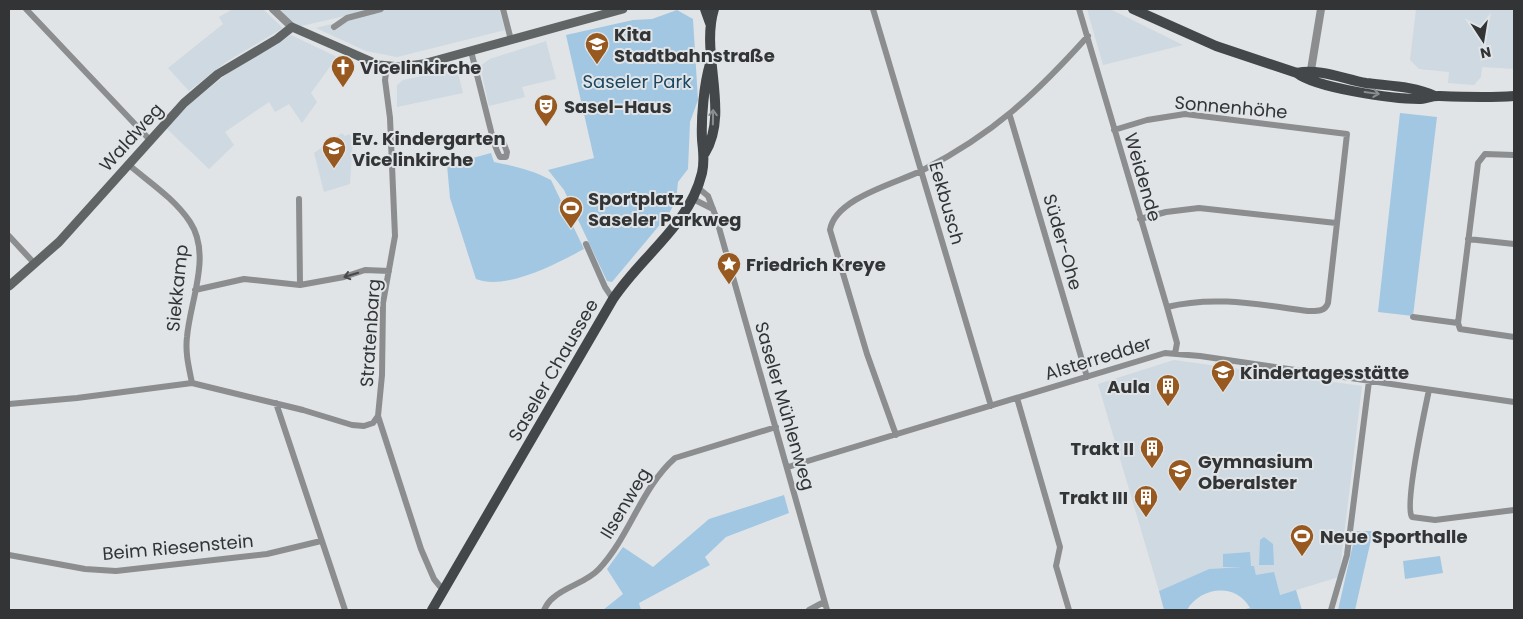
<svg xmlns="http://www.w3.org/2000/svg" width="1523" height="619" font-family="Poppins,sans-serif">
	<rect width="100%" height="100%" fill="#e0e4e7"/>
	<!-- built -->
	<path fill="#cfd9e1" d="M233 9H263L283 28 226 62 189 91 168 68 223 24 219 17Z
		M275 9H375L297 27Z
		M389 9H499L505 30 397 57 366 51 316 28Z
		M1087 9H1110L1183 45 1103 65Z
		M1416 9H1514V69L1482 67 1481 77 1474 85 1448 83 1449 72 1419 69 1410 60Z
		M291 35 337 57 311 93 317 102 302 123 289 104 275 112 269 102 225 132 234 145 209 169 166 128 194 100 231 71Z
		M546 41 556 79 522 87 525 97 489 106 480 66 490 59Z
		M457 69 463 93 397 107V85L403 80Z
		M342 133 345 136 349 134 353 139 350 184 324 192 314 153Z
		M1174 360 1362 386 1339 577 1280 595 1256 575 1254 567 1209 569 1159 591 1098 384Z"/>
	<!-- green -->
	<path fill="#a2c7e2" d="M677 10 693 19 698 100 690 122 688 169 678 182 676 201 668 215 612 282 607 281 564 190 548 170 594 158 566 35 633 20 652 19Z
		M1400 113 1437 117 1413 316 1378 312Z
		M491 153 494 162C514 166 533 170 551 180L584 249C558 263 506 291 476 279L450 198 447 165Z
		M784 495 789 513 726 537 705 557 710 565 639 603 641 610H603L623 594 607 569 623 547 653 567 709 519Z
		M1356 531H1373L1355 610H1338Z
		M1264 537 1273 544 1274 565H1259L1260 540Z
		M1250 552 1251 566H1254L1256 575 1274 572 1280 595 1296 590 1302 610H1251L1250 608V610H1241L1250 608C1236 582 1200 587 1187 610H1164L1159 591 1209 569 1242 567H1223V554Z
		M1440 556 1443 573 1405 579 1403 561Z"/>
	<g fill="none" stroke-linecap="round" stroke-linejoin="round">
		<!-- minor -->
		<path stroke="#8b8d8e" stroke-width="6" d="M26 9 150 140
			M503 9 511 40
			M873 9 991 406
			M1079 9 1167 307 1177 343 1175 354
			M334 27 347 18 381 9
			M471 51C477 75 483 99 489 123 492 134 494 147 500 157H506L507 152 502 139 494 140
			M387 66 385 80 390 118 395 236 383 303 382 375 378 416 421 549 434 579 443 590
			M1010 116 1087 377
			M1114 130 1147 120 1185 114 1347 134 1328 303C1325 312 1316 311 1308 311 1261 305 1215 295 1167 307
			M129 165C149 182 175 199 190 222 212 255 190 301 187 337 185 353 189 368 192 383
			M697 187 708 196 716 217 827 610
			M299 199 300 285
			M693 199 713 209
			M1140 219 1166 212 1199 208 1336 223
			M9 236 35 264
			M1468 239 1514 244
			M586 244 605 287 613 299
			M195 290 244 279 300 285 344 277 365 270 389 271
			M1413 317 1458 323 1460 329 1514 337
			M1458 323 1478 163 1485 154 1514 155
			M1429 390C1425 409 1404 506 1412 517L1435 520 1514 510
			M1017 398 1060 547 1056 566 1069 610
			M276 403 345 610
			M9 404 77 398 192 383 303 410 352 425 364 426 373 423 378 416
			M896 435 867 354 830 230C835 198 897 183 923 170 993 134 1036 94 1088 36
			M788 467 1165 353 1200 356 1514 402
			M9 555 85 569 116 571 267 554 321 541
			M544 610C546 606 549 601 553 598 566 586 586 583 599 569 630 536 641 488 675 458L776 427
			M809 610 824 602
			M1331 610 1347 555 1369 381"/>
		<!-- tertiary -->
		<path stroke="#8b8d8e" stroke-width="8" d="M273 9 292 27
			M1310 76 1321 9"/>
		<!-- secondary -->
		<path stroke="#616465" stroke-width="9" d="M9 286 59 242 184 103 218 74 277 39 292 27 379 65 400 67 423 64 623 9"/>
		<!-- primary -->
		<path stroke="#444749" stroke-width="10" d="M705 9 710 23
			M1133 9 1216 46 1297 73C1316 88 1393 99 1419 99 1425 99 1431 96 1438 96 1464 97 1488 98 1514 96
			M1297 73C1319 68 1344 79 1366 83 1389 86 1413 86 1435 96
			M705 153C730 112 700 54 714 9
			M432 610 613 299C642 255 689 226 702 173 705 160 703 152 702 139 701 118 704 84 710 64"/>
	</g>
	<!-- one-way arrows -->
	<defs><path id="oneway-shaft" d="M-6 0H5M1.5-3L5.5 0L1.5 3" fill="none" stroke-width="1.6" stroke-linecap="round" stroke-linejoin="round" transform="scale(1.25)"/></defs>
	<g stroke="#8a8e90">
		<use href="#oneway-shaft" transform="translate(1372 93) rotate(8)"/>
		<use href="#oneway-shaft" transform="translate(713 117) rotate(-89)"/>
	</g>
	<use stroke="#484a4b" href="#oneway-shaft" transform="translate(351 275) rotate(163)"/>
	<!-- icons -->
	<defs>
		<g id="school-pin" transform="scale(1.25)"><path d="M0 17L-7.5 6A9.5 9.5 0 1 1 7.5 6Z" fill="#97591f" stroke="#e0e4e7"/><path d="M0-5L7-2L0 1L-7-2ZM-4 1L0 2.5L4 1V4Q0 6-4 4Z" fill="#fff"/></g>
		<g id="church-pin" transform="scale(1.25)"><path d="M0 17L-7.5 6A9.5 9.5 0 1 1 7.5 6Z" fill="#97591f" stroke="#e0e4e7"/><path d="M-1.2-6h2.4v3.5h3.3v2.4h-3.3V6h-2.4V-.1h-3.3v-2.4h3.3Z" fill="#fff"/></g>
		<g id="theatre-pin" transform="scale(1.25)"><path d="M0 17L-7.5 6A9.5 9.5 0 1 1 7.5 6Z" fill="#97591f" stroke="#e0e4e7"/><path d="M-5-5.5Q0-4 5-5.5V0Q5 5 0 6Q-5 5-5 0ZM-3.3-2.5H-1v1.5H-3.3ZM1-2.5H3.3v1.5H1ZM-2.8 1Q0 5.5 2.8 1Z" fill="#fff"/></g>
		<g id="stadium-pin" transform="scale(1.25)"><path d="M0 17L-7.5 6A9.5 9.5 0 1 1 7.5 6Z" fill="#97591f" stroke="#e0e4e7"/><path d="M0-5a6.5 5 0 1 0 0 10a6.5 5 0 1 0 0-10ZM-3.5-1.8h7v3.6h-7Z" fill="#fff"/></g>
		<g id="sight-pin" transform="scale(1.25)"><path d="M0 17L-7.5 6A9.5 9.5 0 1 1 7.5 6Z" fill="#97591f" stroke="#e0e4e7"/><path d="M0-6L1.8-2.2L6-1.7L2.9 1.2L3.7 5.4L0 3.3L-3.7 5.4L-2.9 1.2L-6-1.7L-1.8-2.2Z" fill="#fff"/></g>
		<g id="building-pin" transform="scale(1.25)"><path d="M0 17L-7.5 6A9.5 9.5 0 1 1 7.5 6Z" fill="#97591f" stroke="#e0e4e7"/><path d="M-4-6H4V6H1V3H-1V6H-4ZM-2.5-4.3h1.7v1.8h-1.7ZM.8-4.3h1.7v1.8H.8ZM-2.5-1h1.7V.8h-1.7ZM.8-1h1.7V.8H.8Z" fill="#fff"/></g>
	</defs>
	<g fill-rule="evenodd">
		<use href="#school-pin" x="597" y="44"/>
		<use href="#church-pin" x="343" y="67"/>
		<use href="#theatre-pin" x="546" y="106"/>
		<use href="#school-pin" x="334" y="148"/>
		<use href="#stadium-pin" x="571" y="208"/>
		<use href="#sight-pin" x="729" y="264"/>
		<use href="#school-pin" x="1223" y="372"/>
		<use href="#building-pin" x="1168" y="386"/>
		<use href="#building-pin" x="1152" y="448"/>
		<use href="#school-pin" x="1180" y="471"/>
		<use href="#building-pin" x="1146" y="497"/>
		<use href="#stadium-pin" x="1302" y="536"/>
	</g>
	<g text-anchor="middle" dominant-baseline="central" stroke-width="4" stroke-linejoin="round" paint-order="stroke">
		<!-- poi labels -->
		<g font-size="18" font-weight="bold" fill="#323435" stroke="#e0e4e7" text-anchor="start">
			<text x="614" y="34">Kita<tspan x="614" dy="21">Stadtbahnstraße</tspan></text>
			<text x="360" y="67">Vicelinkirche</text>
			<text x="564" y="106">Sasel-Haus</text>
			<text x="352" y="138">Ev. Kindergarten<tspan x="352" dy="21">Vicelinkirche</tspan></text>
			<text x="588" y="198">Sportplatz<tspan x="588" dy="21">Saseler Parkweg</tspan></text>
			<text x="746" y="264">Friedrich Kreye</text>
			<text x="1240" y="372">Kindertagesstätte</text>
			<text x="1150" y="386" text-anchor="end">Aula</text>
			<text x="1134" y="448" text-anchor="end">Trakt II</text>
			<text x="1198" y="461">Gymnasium<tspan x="1198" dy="21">Oberalster</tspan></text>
			<text x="1128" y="497" text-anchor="end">Trakt III</text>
			<text x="1320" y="536">Neue Sporthalle</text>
		</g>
		<!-- park labels -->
		<g font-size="18" fill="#1a4763" stroke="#e0e4e7">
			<text x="637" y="81">Saseler Park</text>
		</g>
		<!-- street labels -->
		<g font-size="18" fill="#323435" stroke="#e0e4e7">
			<text transform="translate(1231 107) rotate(5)">Sonnenhöhe</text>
			<text transform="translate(131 137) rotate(-48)">Waldweg</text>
			<text transform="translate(1143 177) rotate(74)">Weidende</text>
			<text transform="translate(947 203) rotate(74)">Eekbusch</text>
			<text transform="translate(1063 242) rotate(74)">Süder-Ohe</text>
			<text transform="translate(177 288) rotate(-84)">Siekkamp</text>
			<text transform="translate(370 333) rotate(-86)">Stratenbarg</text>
			<text transform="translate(1098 358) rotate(-17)">Alsterredder</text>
			<text transform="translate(553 370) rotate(-60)">Saseler Chaussee</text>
			<text transform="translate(785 406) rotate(74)">Saseler Mühlenweg</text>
			<text transform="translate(625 503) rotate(-59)">Ilsenweg</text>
			<text transform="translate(178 547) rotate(-5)">Beim Riesenstein</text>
		</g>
	</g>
	<!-- border -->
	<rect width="1523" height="619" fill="none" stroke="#323435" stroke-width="20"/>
	<!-- north arrow -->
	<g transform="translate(1483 40) rotate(168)" stroke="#e0e4e7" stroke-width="4" paint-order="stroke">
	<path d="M0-4L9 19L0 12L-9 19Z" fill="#323435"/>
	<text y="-8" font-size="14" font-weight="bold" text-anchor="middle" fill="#323435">N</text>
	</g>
</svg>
